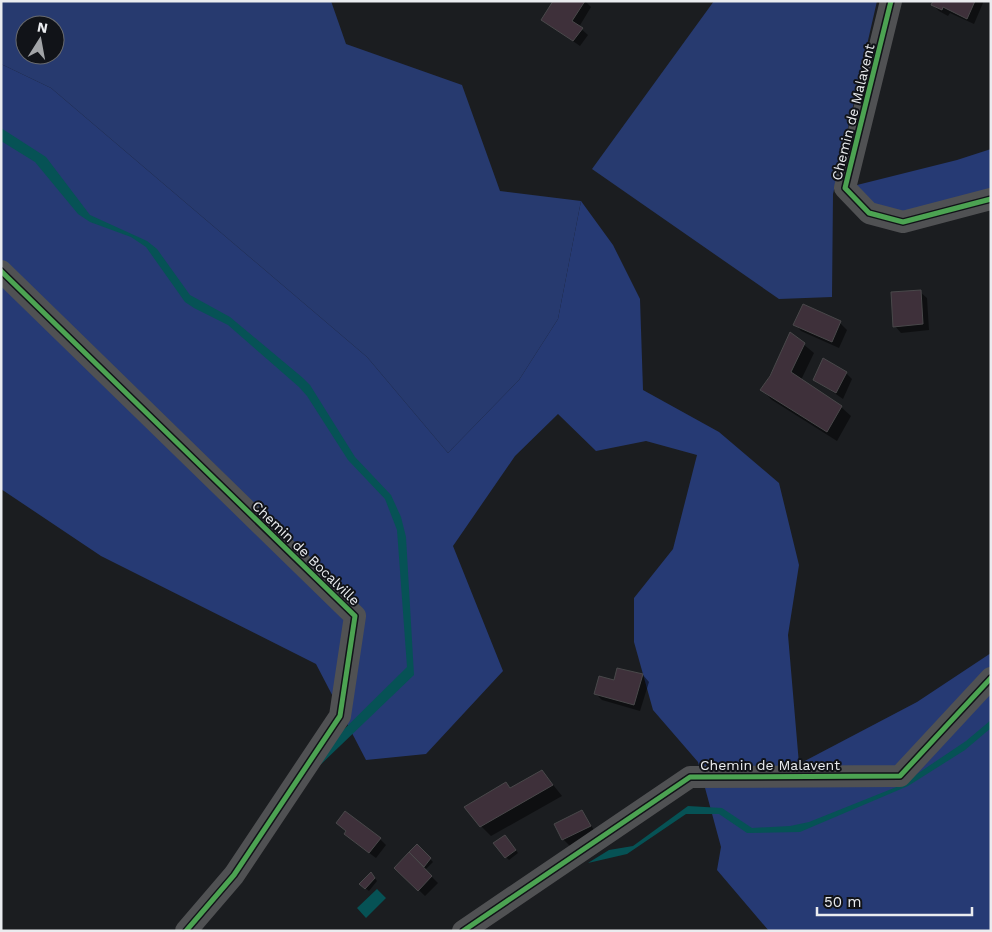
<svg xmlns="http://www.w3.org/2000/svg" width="992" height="932" font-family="'Work Sans',sans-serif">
	<rect width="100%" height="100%" fill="#1b1d20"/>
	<!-- green -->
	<path fill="#273a6f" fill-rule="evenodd" d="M1 1H331L346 44 462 85 500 191 581 201 558 319 519 380 448 453 367 357 51 88 1 64ZM25 25H55V55H25Z
		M714 1H877L833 194 832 297 779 299 592 169Z"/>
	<!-- forest -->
	<path fill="#263a74" d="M1 64 51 88 367 357 448 453 519 380 558 319 581 201 613 245 640 299 643 390 719 432 779 483 799 565 788 635 799 764 917 702 991 653V931H769L717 870 721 847 698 762 653 710 634 642V598L673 549 697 455 646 441 596 451 558 414 515 456 453 546 503 671 426 754 366 760 316 664 101 556 1 489Z
		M991 149V199L903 222 845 188 957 160Z"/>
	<!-- water -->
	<path fill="#065255" d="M1 128 46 157 90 215 147 241 157 249 190 295 230 317 303 378 310 385 355 457 391 495 401 517 406 537 414 675 316 769 328 745 407 667 397 530 385 499 348 460 307 396 299 387 228 325 194 308 185 302 146 247 131 237 90 222 78 214 35 162 1 141Z
		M991 720V728L965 750 908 786 800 832 747 833 719 814H686L627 854 588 863 609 850 633 846 688 806 722 808 752 828 790 826 809 822 899 786 966 741Z
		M377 889 386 898 366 918 357 908Z"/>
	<!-- shadow -->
	<path fill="#0007" d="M585 1 591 7 579 27 588 35 580 46 543 20Z
		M935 1H982L983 3 974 24 950 13 948 16 939 11 933 5Z
		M920 292 927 298 929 330 901 333 895 326Z
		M803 306 841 324 847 330 839 348 801 331 795 324Z
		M791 334 814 353 801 380 841 407 851 416 837 441 772 400 762 390Z
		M846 373 852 379 843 399 814 379Z
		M643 675 649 682 640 711 602 700 596 694 615 681Z
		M542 771 562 796 491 836 481 826 506 783 512 789Z
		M582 812 596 833 570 846 563 839Z
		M347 832 380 839 386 845 376 858 352 840 346 834Z
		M508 840 518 853 509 860 506 857Z
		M417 845 433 862 425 870 438 883 425 896 396 868Z
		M371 873 377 881 369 891 364 887Z"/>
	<!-- building -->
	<path fill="#3e303a" stroke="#49484a" d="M553 1H585L572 21 583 28 573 41 541 20Z
		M933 1H975L967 19 943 7 942 10 931 5Z
		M921 290 923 324 893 327 891 292Z
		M803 304 841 321 832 342 793 325Z
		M790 332 805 343 791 372 842 406 827 432 760 390 770 376Z
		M823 358 847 372 836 393 813 380Z
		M617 668 643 674 634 705 594 694 599 676 614 680Z
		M542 770 553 785 480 827 464 807 506 782 510 788Z
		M582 810 591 826 562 840 554 824Z
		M345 811 381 838 369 853 344 834 346 831 336 823Z
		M505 835 516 850 505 858 493 843Z
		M417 844 431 858 424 867 409 852Z
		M409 852 432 876 418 891 394 868Z
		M371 872 375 878 365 889 359 884Z"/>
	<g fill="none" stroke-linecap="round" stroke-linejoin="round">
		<!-- street -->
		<path stroke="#505153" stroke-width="22" d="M891 1 845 188 869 213 903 222 991 199
			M1 271 355 616 340 716 234 875 186 931
			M463 931 690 777 900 776 991 678"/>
		<!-- cycleway casing -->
		<g stroke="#111318" stroke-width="8">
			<path id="cycleway" d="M891 1 845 188 869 213 903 222 991 199
				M1 271 355 616 340 716 234 875 186 931
				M463 931 690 777 900 776 991 678"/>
		</g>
		<!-- cycleway -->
		<use href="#cycleway" stroke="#4ca352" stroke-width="5"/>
	</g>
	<g text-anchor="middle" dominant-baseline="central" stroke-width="4" stroke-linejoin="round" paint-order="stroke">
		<!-- street labels -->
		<g font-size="14" fill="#eaecef" stroke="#111318">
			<text transform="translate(853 112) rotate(-76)">Chemin de Malavent</text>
			<text transform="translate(306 553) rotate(44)">Chemin de Bocalville</text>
			<text x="770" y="765">Chemin de Malavent</text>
		</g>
	</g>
	<!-- border -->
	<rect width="992" height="932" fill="none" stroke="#eaecef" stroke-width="5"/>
	<!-- north arrow -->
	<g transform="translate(40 40) rotate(11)"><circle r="24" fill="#111318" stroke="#686a6e"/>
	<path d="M0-4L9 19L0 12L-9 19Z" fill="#a2a4a7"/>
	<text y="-8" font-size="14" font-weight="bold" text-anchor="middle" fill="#eaecef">N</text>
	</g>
	<!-- scale -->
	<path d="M817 907v8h155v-8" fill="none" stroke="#eaecef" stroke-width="2.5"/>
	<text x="824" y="907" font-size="15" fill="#eaecef" stroke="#111318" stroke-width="4" paint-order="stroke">50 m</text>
</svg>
